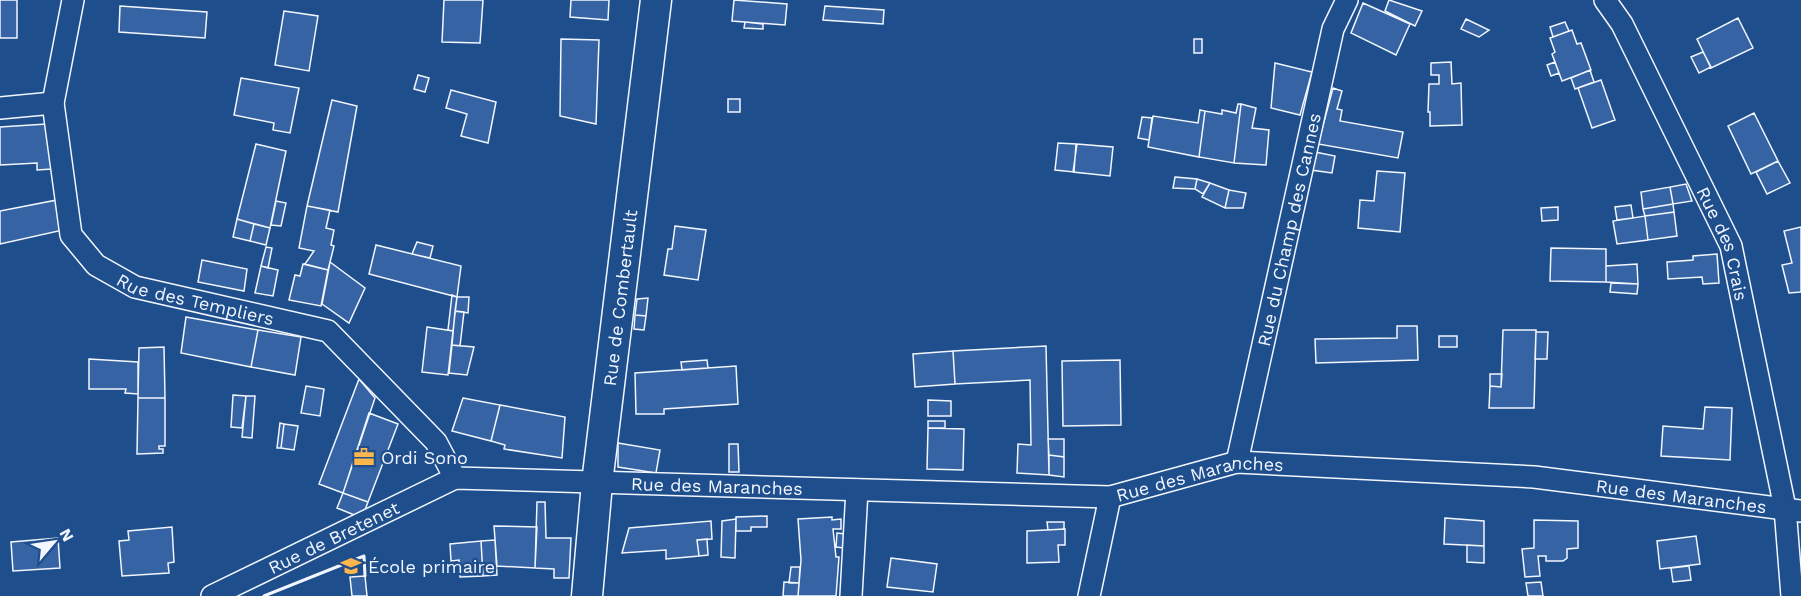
<svg xmlns="http://www.w3.org/2000/svg" width="1801" height="596" font-family="'Work Sans',sans-serif">
	<rect width="100%" height="100%" fill="#1f4e8c"/>
	<!-- building -->
	<path fill="#3563a3" stroke="#f2f6ff" stroke-width="1.5" d="M0 0H17V38H0Z
		M444 0H483L480 43 442 42Z
		M571 0H609L608 20 570 17Z
		M734 0 787 4 785 25 732 21Z
		M1389 0 1422 11 1415 26 1385 11Z
		M1363 3 1410 24 1396 55 1351 33Z
		M120 6 207 12 205 38 119 32Z
		M825 6 884 10 883 24 823 20Z
		M284 11 318 16 309 71 275 65Z
		M1738 18 1753 48 1711 68 1697 39Z
		M1466 19 1489 30 1479 37 1461 29Z
		M745 22 763 24V29L744 28Z
		M1565 22 1569 31 1553 37 1550 27Z
		M1572 30 1577 44 1581 43 1591 70 1562 81 1552 54 1555 52 1550 38Z
		M561 39 599 40 596 124 560 116Z
		M1194 39H1202V53H1194Z
		M1703 52 1711 67 1699 73 1691 57Z
		M1451 62 1452 84 1461 83 1462 125 1430 126V112H1428L1429 84H1439V75H1431V63Z
		M1555 62 1559 73 1551 76 1547 65Z
		M1275 63 1312 72 1300 115 1271 108Z
		M1590 70 1594 82 1575 89 1571 78Z
		M418 75 429 78 425 92 414 89Z
		M241 78 299 88 290 133 273 130 274 123 234 115Z
		M1601 80 1615 120 1592 128 1578 88Z
		M1333 88 1342 91 1337 109 1342 110 1340 121 1403 132 1398 158 1318 144Z
		M451 90 496 102 488 143 461 136 467 114 446 108Z
		M728 99H740V112H728Z
		M332 100 357 106 338 212 307 206Z
		M1238 104H1241L1234 163 1199 157 1205 111 1222 114V110L1236 113Z
		M1241 104 1256 108 1252 128 1269 130 1266 165 1234 163Z
		M1200 110 1205 111 1199 157 1148 147 1153 116 1198 123Z
		M1754 113 1778 161 1751 174 1728 126Z
		M1142 117 1152 118 1149 140 1138 138Z
		M46 124 52 169 37 170V163L0 165V127Z
		M1058 143 1076 144 1074 172 1055 170Z
		M256 144 286 151 270 228 237 219Z
		M1077 144 1113 147 1110 176 1073 172Z
		M1315 152 1335 156 1332 173 1311 170Z
		M1778 161 1790 183 1767 194 1756 172Z
		M1377 171 1405 173 1400 232 1358 228 1360 200 1374 201Z
		M1175 177 1197 179 1195 189 1173 188Z
		M1197 179 1210 183 1203 194 1195 189Z
		M1210 183 1229 190 1225 208 1202 197Z
		M1686 184 1692 201 1673 204 1670 187Z
		M1670 187 1673 204 1643 209 1641 192Z
		M1229 190 1246 193 1243 208H1225Z
		M57 200 63 230 0 244V211Z
		M276 201 286 203 281 226 271 225Z
		M1673 204 1674 212 1645 216 1643 209Z
		M1631 205 1633 218 1617 220 1615 207Z
		M307 206 330 210 326 228 334 230 331 245 334 246 328 270 305 264 314 251 299 248Z
		M1558 207V220L1542 221 1541 208Z
		M1674 212 1677 236 1648 240 1645 216Z
		M1645 216 1648 240 1617 244 1613 221Z
		M237 219 254 224 250 241 233 237Z
		M254 224 270 228 266 245 250 241Z
		M675 226 706 230 698 280 664 275 668 249H672Z
		M1801 227V292L1789 293 1782 265 1792 263 1784 231Z
		M417 242 433 246 430 258 412 254Z
		M376 245 461 266 457 297 369 274Z
		M266 247 272 248 268 268 261 266Z
		M1551 248 1606 249V282L1550 281Z
		M1717 254 1719 283 1703 284 1702 277 1668 279 1667 262 1693 260V256Z
		M202 260 247 269 244 291 198 282Z
		M330 262 365 288 349 323 322 304Z
		M303 264 328 270 321 306 289 300 295 275 300 276Z
		M1637 264 1638 284 1606 282V266Z
		M261 266 278 270 273 296 255 293Z
		M1611 283 1638 284 1637 294 1610 292Z
		M452 295 457 297 453 331 448 330Z
		M457 297H469L468 313 455 311Z
		M648 298 646 316 635 315 637 299Z
		M455 311 464 312 460 346 452 345Z
		M635 315 646 316 644 330 634 329Z
		M186 317 258 330 251 367 181 353Z
		M1397 326H1417L1418 360 1316 363 1315 339 1397 338Z
		M427 327 453 331 448 375 422 372Z
		M258 330 301 337 295 375 251 367Z
		M1503 330H1536L1534 408H1489L1490 386 1501 387Z
		M1536 332H1548L1547 359H1535Z
		M1439 336H1457V347H1439Z
		M452 345 474 347 467 375 449 373Z
		M1046 346 1049 475 1017 473 1018 444 1031 445 1030 380 955 384 953 351Z
		M164 347 165 398H138L139 348Z
		M953 351 955 384 915 387 913 354Z
		M89 359 138 362V394L125 393 126 389H89Z
		M707 360 708 368 682 370 681 362Z
		M1120 360 1121 425 1063 426 1062 361Z
		M736 366 738 404 664 409V414H636L635 373Z
		M1490 374H1502L1501 387 1490 386Z
		M359 379 375 398 343 493 319 484Z
		M306 386 324 389 320 416 301 413Z
		M233 395 246 396 242 428 231 427Z
		M246 396H255L252 438 242 437Z
		M138 398H165V446H159V449H163V453L137 454Z
		M463 398 500 405 491 441 452 431Z
		M928 400 951 401V416H928Z
		M500 405 565 417 562 458 504 449 505 445 491 441Z
		M1705 407 1732 408 1730 460 1661 456 1663 426 1703 429Z
		M369 413 398 424 368 502 343 493Z
		M928 421H945V428H928Z
		M280 423 284 424 281 448H277Z
		M284 424 298 426 294 450 281 448Z
		M928 428 964 429 963 470 927 469Z
		M1048 439H1064V457L1049 455Z
		M618 443 660 450 656 473 618 467Z
		M729 444H738L739 472H729Z
		M1049 455 1064 457V477L1049 475Z
		M343 493 368 502 362 518 337 508Z
		M537 502H545L546 538H571L569 578H554V569L535 568Z
		M767 516V527H751V531H736V517Z
		M832 517V520L841 519V529H833L836 557H839L836 596H798L801 560 798 519Z
		M1445 518 1484 521V546L1444 544Z
		M736 519 735 558 721 557 722 521Z
		M1534 520 1578 521V548L1567 549V558L1563 561H1546V556H1538L1540 576 1525 577 1522 549 1534 548Z
		M711 521 712 539 697 540 699 556 666 559V550L622 553 629 528Z
		M1047 522H1064V529L1048 530Z
		M494 526 537 527 535 568 497 566Z
		M172 527 174 562 168 563 169 573 122 576 119 541 129 540 128 531Z
		M1065 529V545H1058L1059 562 1027 563V531Z
		M837 533 845 534 844 548 836 547Z
		M1696 536 1700 564 1660 569 1657 541Z
		M58 538 60 568 13 571 11 542Z
		M707 539 708 555 699 556 697 540Z
		M495 540 497 575 483 576 481 541Z
		M481 541 483 576 460 577 459 560 451 561 450 544Z
		M1467 545 1484 546V563L1467 562Z
		M891 558 937 564 933 592 887 587Z
		M1689 566 1691 580 1673 582 1671 568Z
		M791 567H800L799 583H789Z
		M365 576 367 596H352L350 577Z
		M784 582 799 583 798 596H783Z
		M1541 582 1543 596H1528L1526 583Z"/>
	<g fill="none" stroke-linecap="round" stroke-linejoin="round">
		<!-- street casing -->
		<g stroke="#f2f6ff" stroke-width="24">
			<g id="street">
				<path id="s1" d="M1605 0 1622 24 1731 246 1785 508 1792 596"/>
				<path d="M53 103 73 0"/>
				<path id="s2" d="M0 108 53 103 71 235 96 265 135 287 328 331 436 442 455 478"/>
				<path id="s3" d="M1237 462 1333 29 1347 0"/>
				<path id="s4" d="M212 596 455 478 1110 497 1237 462 1534 477 1801 511"/>
				<path d="M851 596 857 490"/>
				<path d="M1089 596 1110 497"/>
			</g>
		</g>
		<!-- secondary casing -->
		<g stroke="#f2f6ff" stroke-width="33">
			<g id="secondary">
				<path id="s5" d="M587 596 597 483 656 0"/>
			</g>
		</g>
		<!-- street -->
		<use href="#street" stroke="#1f4e8c" stroke-width="21"/>
		<!-- secondary -->
		<use href="#secondary" stroke="#1f4e8c" stroke-width="30"/>
		<!-- wall -->
		<path stroke="#f2f6ff" stroke-width="3" d="M264 596 364 556 365 576"/>
	</g>
	<!-- icons -->
	<defs>
		<g id="office-bare" transform="scale(1.62)"><path d="M-6-3h4V-5.5h4V-3h4V5H-6ZM-1-4.5V-3h2v-1.5ZM-6 0V1H6V0Z" fill="#ffb74d" stroke="#1f4e8c" stroke-width="2.5" paint-order="stroke"/></g>
		<g id="school-bare" transform="scale(1.62)"><path d="M0-5L7-2L0 1L-7-2ZM-4 1L0 2.5L4 1V4Q0 6-4 4Z" fill="#ffb74d" stroke="#1f4e8c" stroke-width="2.5" paint-order="stroke"/></g>
	</defs>
	<g fill-rule="evenodd">
		<use href="#office-bare" x="364" y="457"/>
		<use href="#school-bare" x="351" y="566"/>
	</g>
	<g text-anchor="middle" dominant-baseline="central" stroke-width="4.5" stroke-linejoin="round" paint-order="stroke">
		<!-- street labels -->
		<g font-size="18" fill="#f2f6ff" stroke="#1f4e8c">
			<text stroke="none"><textPath href="#s3" startOffset="238">Rue du Champ des Cannes</textPath></text>
			<text stroke="none"><textPath href="#s1" startOffset="272">Rue des Crais</textPath></text>
			<text stroke="none"><textPath href="#s2" startOffset="332">Rue des Templiers</textPath></text>
			<text stroke="none"><textPath href="#s5" startOffset="300">Rue de Combertault</textPath></text>
			<text stroke="none"><textPath href="#s4" startOffset="1018">Rue des Maranches</textPath></text>
			<text stroke="none"><textPath href="#s4" startOffset="532">Rue des Maranches</textPath></text>
			<text stroke="none"><textPath href="#s4" startOffset="1503">Rue des Maranches</textPath></text>
			<text stroke="none"><textPath href="#s4" startOffset="135">Rue de Bretenet</textPath></text>
		</g>
		<!-- poi labels -->
		<g font-size="18" fill="#f2f6ff" stroke="#1f4e8c" text-anchor="start">
			<text x="381" y="457">Ordi Sono</text>
			<text x="368" y="566">École primaire</text>
		</g>
	</g>
	<!-- north arrow -->
	<g transform="translate(54 542) rotate(61)" stroke="#1f4e8c" stroke-width="4.5" paint-order="stroke">
	<path d="M0-4.5L10 22L0 15L-10 22Z" fill="#f2f6ff"/>
	<text y="-9" font-size="16" font-weight="bold" text-anchor="middle" fill="#f2f6ff">N</text>
	</g>
</svg>
